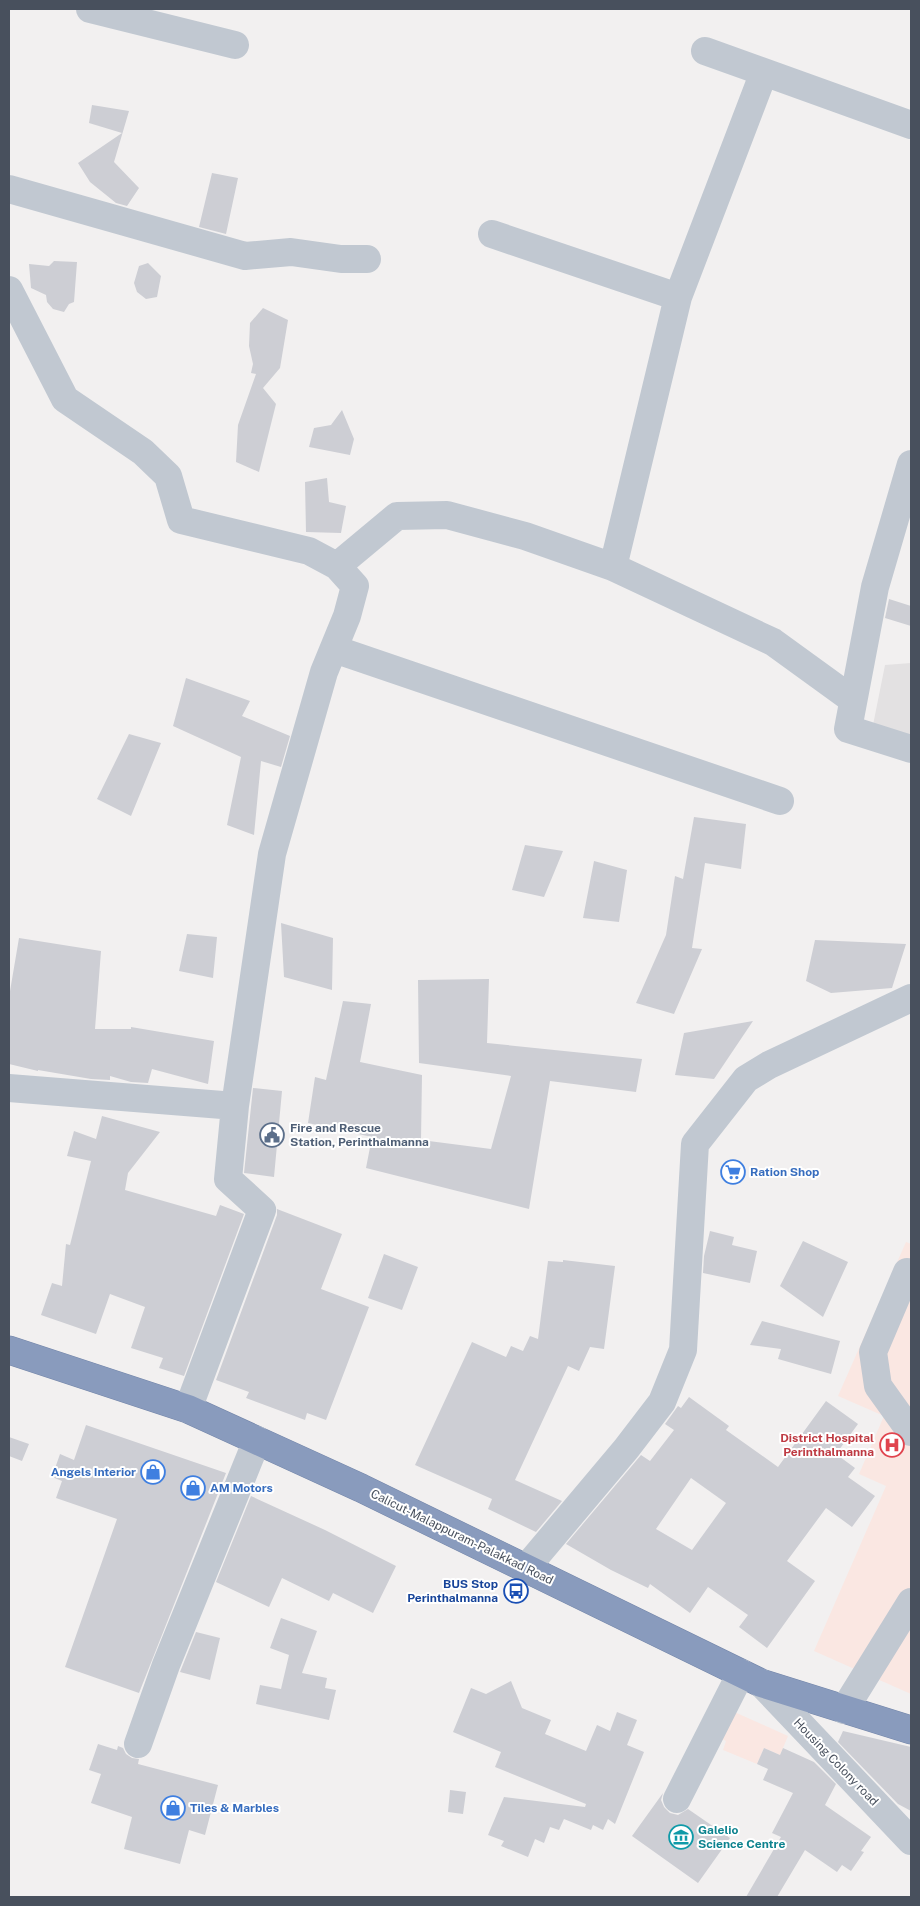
<svg xmlns="http://www.w3.org/2000/svg" width="920" height="1906" font-family="'Public Sans',sans-serif">
	<rect width="100%" height="100%" fill="#f2f0f0"/>
	<!-- education -->
	<path fill="#e3e1e2" d="M911 663V735L873 725 885 665Z"/>
	<!-- medical -->
	<path fill="#fae7e2" d="M906 1242 911 1244V1694L814 1651 886 1486 859 1474 884 1416 838 1396Z
		M730 1710 788 1736 780 1755 764 1748 757 1764 723 1750 726 1741 718 1737Z"/>
	<!-- building -->
	<path fill="#cdced4" fill-rule="evenodd" d="M92 105 129 111 114 162 139 188 127 206 116 203 90 182 78 163 122 133 89 123Z
		M212 173 238 178 226 234 199 227Z
		M54 261 77 262 74 302 69 304 64 312 53 309 47 302 46 295 31 288 29 264 49 266Z
		M148 263 161 276 157 297 146 299 137 292 134 283 139 266Z
		M263 308 288 320 280 368 263 388 276 404 259 472 236 462 238 425 256 374 251 373 253 364 249 346 250 323Z
		M342 410 354 439 350 455 309 447 314 428 331 425Z
		M327 478 329 502 346 506 341 533 306 532 305 482Z
		M889 599 911 606V626L885 618Z
		M186 678 250 701 242 716 290 736 281 767 261 761 254 835 227 825 241 757 173 726Z
		M129 734 161 743 131 816 97 799Z
		M694 817 746 824 741 869 705 863 692 948 702 949 674 1014 636 1003 666 935 675 876 683 879Z
		M525 845 563 851 544 897 512 890Z
		M594 861 627 870 619 922 583 918Z
		M281 923 333 938 332 990 284 977Z
		M187 934 217 937 213 978 179 971Z
		M19 938 101 951 95 1029H131V1027L214 1041 208 1084 152 1069 148 1083 131 1082 110 1076V1080L91 1079 38 1070V1071L9 1064V997Z
		M815 940 906 944 892 988 831 993 806 981Z
		M489 979 487 1043 642 1059 636 1092 550 1081 529 1209 366 1168 372 1137 308 1123 315 1077 326 1080 343 1001 371 1004 360 1062 422 1075 421 1140 491 1149 511 1076 419 1063 418 980Z
		M753 1021 714 1079 675 1075 684 1033Z
		M253 1088 282 1091 274 1177 244 1173Z
		M102 1116 160 1132 128 1173 125 1190 216 1216 220 1205 244 1214 184 1376 159 1368 163 1358 131 1348 145 1307 110 1294 96 1334 41 1315 52 1283 62 1286 66 1244 70 1245 91 1161 67 1156 74 1131 96 1139Z
		M277 1209 342 1234 321 1289 369 1307 326 1420 307 1413 305 1420 246 1398 249 1392 216 1380 277 1215Z
		M710 1231 734 1237 732 1245 757 1251 750 1283 703 1273 704 1256Z
		M803 1241 848 1262 823 1317 780 1286Z
		M384 1254 418 1267 402 1310 368 1298Z
		M563 1260 615 1266 604 1349 590 1347 579 1371 568 1366 515 1480 562 1501 536 1532 488 1509 492 1499 415 1465 472 1342 506 1357 511 1346 523 1351 530 1336 538 1339 548 1261 563 1262Z
		M762 1321 840 1341 831 1374 778 1359 781 1349 750 1345Z
		M689 1397 729 1426 726 1430 778 1467 826 1401 858 1424 836 1454 855 1468 848 1477 875 1496 852 1527 826 1508 787 1561 815 1581 767 1648 739 1627 748 1615 708 1587 690 1613 650 1584 648 1588 611 1570 566 1544 641 1455 650 1461 674 1430 665 1424 678 1406 681 1408ZM691 1478 726 1503 692 1550 656 1529Z
		M86 1425 226 1473 139 1693 65 1667 117 1519 56 1498 62 1481 52 1477 60 1454 74 1460Z
		M9 1437 29 1444 22 1461 9 1456Z
		M251 1496 325 1530 396 1566 373 1613 333 1593 329 1601 282 1578 269 1607 216 1582Z
		M281 1618 317 1631 302 1673 327 1678 325 1688 336 1690 329 1720 256 1704 260 1685 281 1689 289 1655 270 1648Z
		M196 1632 220 1638 210 1680 180 1672Z
		M511 1681 522 1708 551 1720 545 1734 586 1751 597 1725 610 1731 617 1712 637 1720 627 1745 644 1752 615 1824 608 1819 603 1830 593 1825 591 1830 564 1819 559 1830 550 1827 544 1843 535 1839 528 1857 501 1846 504 1841 488 1835 504 1797 585 1807 586 1804 495 1767 501 1752 453 1732 471 1688 486 1694Z
		M843 1731 911 1747V1811L898 1804 838 1742Z
		M98 1744 117 1750 118 1746 123 1748 126 1754 132 1758 139 1759 138 1764 218 1785 205 1835 189 1830 180 1864 124 1849 132 1817 91 1803 101 1774 89 1770Z
		M764 1748 780 1755 783 1748 814 1762 836 1784 825 1805 871 1837 861 1851 864 1852 851 1871 842 1865 837 1872 805 1850 777 1897H746L781 1837 772 1833 793 1793 763 1780 768 1769 757 1764Z
		M450 1790 466 1792 463 1814 448 1812Z
		M663 1793 661 1800 664 1807 670 1813 678 1815 688 1809 730 1838 698 1883 632 1836Z"/>
	<g fill="none" stroke-linecap="round" stroke-linejoin="round">
		<!-- highway casing -->
		<g stroke="#7486a9" stroke-width="29">
			<path id="highway" d="M9 1350 188 1409 361 1488 761 1683 911 1730"/>
		</g>
		<!-- minor -->
		<path stroke="#c1c8d1" stroke-width="28" d="M90 9 235 45
			M705 51 911 125
			M9 189 245 256 291 252 341 259H367
			M492 234 678 297
			M9 290 65 399 143 452 168 476 181 520 309 551 337 566 355 586 347 616 324 672 272 854 235 1106 228 1179 262 1210 188 1409
			M911 464 875 587 848 729 911 749
			M337 566 397 516 447 515 525 536 613 567 773 642 853 700
			M613 567 678 297 764 72
			M334 649 780 801
			M9 1088 235 1106
			M907 1272 873 1352 878 1386 911 1432
			M526 1568 626 1449 662 1402 683 1350 695 1144 746 1079 769 1065 911 998
			M761 1683 911 1841
			M844 1710 911 1602
			M138 1744 166 1665 257 1440
			M677 1799 741 1673"/>
		<!-- highway -->
		<use href="#highway" stroke="#899bbd" stroke-width="28"/>
	</g>
	<!-- icons -->
	<defs>
		<g id="civic-ring" transform="scale(1.25)"><circle r="9.5" fill="#fff" stroke="#5c6f8a" stroke-width="1.5"/><path d="M-.6-6.5H3V-4.5H.6V-3L4-1V1h2V6H-6V1h2V-1L-.6-3ZM-1.2 2.5V6h2.4V2.5Z" fill="#5c6f8a"/></g>
		<g id="supermarket-ring" transform="scale(1.25)"><circle r="9.5" fill="#fff" stroke="#3f7fe0" stroke-width="1.5"/><path d="M-6-5.5h2.5l.6 2H6L4.5 2H-2.5L-4.4-4H-6ZM-1.5 3.2a1.3 1.3 0 1 0 .1 0ZM3 3.2a1.3 1.3 0 1 0 .1 0Z" fill="#3f7fe0"/></g>
		<g id="hospital-ring" transform="scale(1.25)"><circle r="9.5" fill="#fff" stroke="#e0444e" stroke-width="1.5"/><path d="M-5-5h3v3.5h4V-5h3V5h-3V1.5h-4V5h-3Z" fill="#e0444e"/></g>
		<g id="shop-ring" transform="scale(1.25)"><circle r="9.5" fill="#fff" stroke="#3f7fe0" stroke-width="1.5"/><path d="M-5-2.5h2.3a2.7 3.5 0 0 1 5.4 0H5L5.5 6h-11ZM-1.5-2.5h3a1.5 2.3 0 0 0-3 0Z" fill="#3f7fe0"/></g>
		<g id="bus-ring" transform="scale(1.25)"><circle r="9.5" fill="#fff" stroke="#1a4fb4" stroke-width="1.5"/><path d="M-5-6H5V4H4V6H2V4H-2V6H-4V4H-5ZM-3.5-4V0h7V-4ZM-3.5 1.2v1.5H-2V1.2ZM2 1.2v1.5H3.5V1.2Z" fill="#1a4fb4"/></g>
		<g id="museum-ring" transform="scale(1.25)"><circle r="9.5" fill="#fff" stroke="#0f9aa8" stroke-width="1.5"/><path d="M0-6L6-3V-2H-6V-3ZM-5-1h2V3h-2ZM-1-1h2V3h-2ZM3-1h2V3H3ZM-6 4H6V6H-6Z" fill="#0f9aa8"/></g>
	</defs>
	<g fill-rule="evenodd">
		<use href="#civic-ring" x="272" y="1135"/>
		<use href="#supermarket-ring" x="733" y="1172"/>
		<use href="#hospital-ring" x="892" y="1445"/>
		<use href="#shop-ring" x="153" y="1472"/>
		<use href="#shop-ring" x="193" y="1488"/>
		<use href="#bus-ring" x="516" y="1591"/>
		<use href="#shop-ring" x="173" y="1808"/>
		<use href="#museum-ring" x="681" y="1837"/>
	</g>
	<g text-anchor="middle" dominant-baseline="central" stroke-width="4" stroke-linejoin="round" paint-order="stroke">
		<!-- service labels -->
		<g font-size="12" font-weight="bold" fill="#4e5e75" stroke="#fff" text-anchor="start">
			<text x="290" y="1128">Fire and Rescue<tspan x="290" dy="14">Station, Perinthalmanna</tspan></text>
		</g>
		<!-- shop labels -->
		<g font-size="12" font-weight="bold" fill="#366cbe" stroke="#fff" text-anchor="start">
			<text x="750" y="1172">Ration Shop</text>
			<text x="136" y="1472" text-anchor="end">Angels Interior</text>
			<text x="210" y="1488">AM Motors</text>
			<text x="190" y="1808">Tiles &amp; Marbles</text>
		</g>
		<!-- health labels -->
		<g font-size="12" font-weight="bold" fill="#be3a42" stroke="#fff" text-anchor="end">
			<text x="874" y="1438">District Hospital<tspan x="874" dy="14">Perinthalmanna</tspan></text>
		</g>
		<!-- street labels -->
		<g font-size="12" fill="#48505d" stroke="#fff">
			<text transform="translate(462 1537) rotate(26)">Calicut-Malappuram-Palakkad Road</text>
			<text transform="translate(836 1762) rotate(46)">Housing Colony road</text>
		</g>
		<!-- transit labels -->
		<g font-size="12" font-weight="bold" fill="#164399" stroke="#fff" text-anchor="end">
			<text x="498" y="1584">BUS Stop<tspan x="498" dy="14">Perinthalmanna</tspan></text>
		</g>
		<!-- culture labels -->
		<g font-size="12" font-weight="bold" fill="#0d838f" stroke="#fff" text-anchor="start">
			<text x="698" y="1830">Galelio<tspan x="698" dy="14">Science Centre</tspan></text>
		</g>
	</g>
	<!-- border -->
	<rect width="920" height="1906" fill="none" stroke="#48505d" stroke-width="20"/>
</svg>
